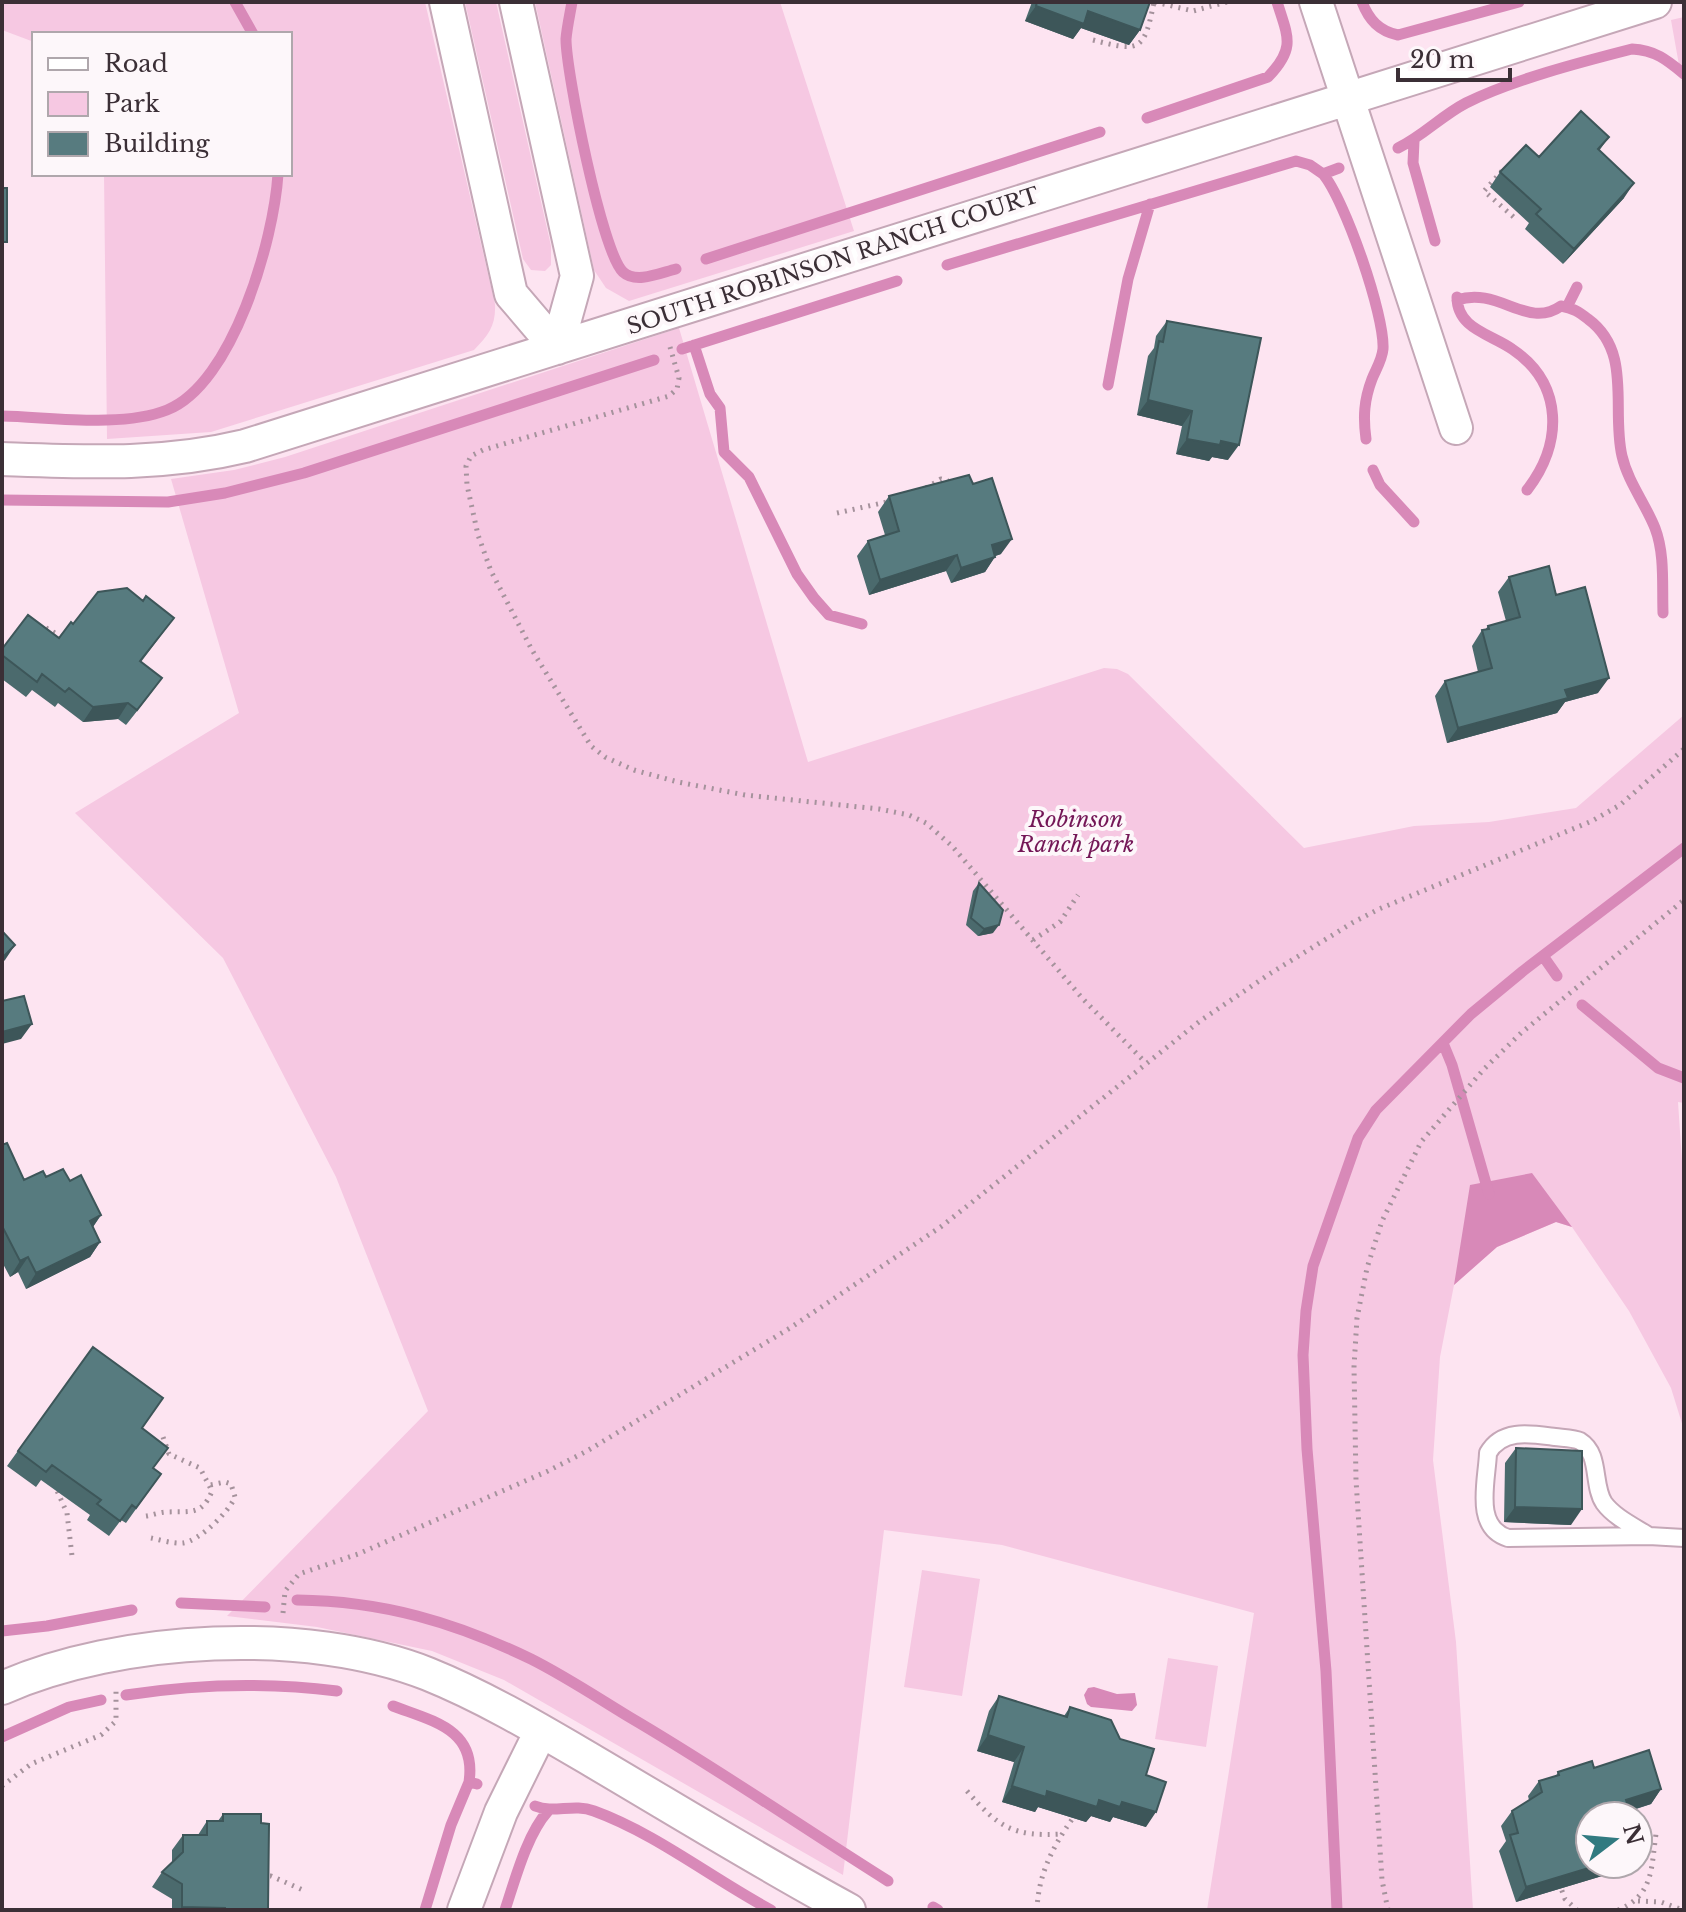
<svg xmlns="http://www.w3.org/2000/svg" width="1686" height="1912" font-family="'Libre Baskerville',serif">
	<rect width="100%" height="100%" fill="#fde4f1"/>
	<!-- green -->
	<path fill="#f6c8e2" d="M2 2H425L495 304C496 325 489 335 474 350L211 432 107 439 104 174H290V34H34V42L2 30Z
		M465 2H496L551 246V265L545 271 531 270 523 259Z
		M535 2H780L854 231 629 301 606 288 594 270Z
		M1684 17V93L1671 20Z
		M679 328 808 762 1104 668 1117 669 1128 674 1304 848 1414 826 1489 822 1576 808 1684 715V1103L1678 1102 1684 1191V1430L1671 1388 1629 1311 1572 1227 1556 1222 1497 1247 1454 1285 1440 1357 1433 1460 1456 1642 1473 1910H1207L1254 1613 1002 1545 884 1530 843 1875 504 1680 432 1651 317 1627 227 1616 428 1411 336 1177 223 958 75 813 239 713 171 479 234 470 285 457Z
		M922 1570 980 1579 962 1696 904 1687Z
		M1168 1658 1218 1666 1206 1747 1155 1739Z"/>
	<!-- water -->
	<path fill="#d889b8" d="M1532 1173 1572 1227 1556 1222 1497 1247 1454 1285 1470 1185Z
		M1094 1687 1117 1694 1135 1693 1137 1705 1132 1711 1091 1707 1087 1704 1084 1695 1088 1688Z"/>
	<g fill="none" stroke-linecap="round" stroke-linejoin="round">
		<!-- stream -->
		<path stroke="#d889b8" stroke-width="11" d="M235 2 253 34
			M572 2C570 14 567 27 566 39 566 72 602 252 623 272 636 284 660 273 676 269
			M1362 2C1369 20 1379 31 1398 35L1519 2
			M1147 118 1268 77C1296 48 1288 37 1277 2
			M1414 141 1413 163 1435 241
			M1398 148C1423 136 1441 116 1466 103 1512 80 1581 62 1632 49 1655 50 1667 60 1684 74
			M1323 174C1345 200 1385 316 1383 349 1382 360 1376 369 1372 379 1364 400 1363 417 1366 439
			M706 259 1100 132
			M947 265 1296 161 1310 165 1323 174 1339 168
			M1457 297C1457 329 1491 334 1512 349 1564 384 1563 444 1527 490
			M1457 300C1499 286 1527 330 1561 306 1573 308 1579 312 1588 319 1633 352 1611 409 1622 456 1628 482 1645 503 1655 528 1665 554 1662 585 1663 613
			M1567 307 1577 287
			M694 345 710 394 720 408 724 452 749 477 797 574 814 598 829 615 862 624
			M682 349 897 281
			M1108 385 1128 279 1150 204
			M2 416C51 417 121 428 167 410 233 384 274 239 278 174
			M1373 470 1380 485 1414 522
			M2 500 168 502 225 493 304 473 654 360
			M1543 956 1557 976
			M1582 1005 1658 1068 1684 1078
			M1443 1043 1452 1065 1489 1194
			M297 1600C383 1601 454 1622 531 1659 565 1676 598 1698 631 1718 718 1769 802 1827 888 1881
			M181 1603 265 1607
			M2 1631 47 1626 132 1610
			M126 1695C197 1684 265 1682 337 1691
			M393 1706C432 1721 477 1729 469 1782L477 1784
			M2 1737 69 1707 101 1700
			M535 1806C554 1814 573 1803 594 1811 655 1833 713 1879 771 1910
			M933 1907 938 1910
			M425 1910 451 1825 469 1782
			M505 1910C515 1880 527 1834 548 1811
			M1337 1910 1326 1671 1307 1449 1303 1355 1306 1311 1313 1266 1358 1138 1376 1110 1471 1014 1523 971 1684 848"/>
		<!-- lane casing -->
		<g stroke="#c5a7b7" stroke-width="20">
			<path id="lane" d="M1649 1536C1635 1527 1614 1517 1604 1503 1592 1485 1601 1454 1580 1441 1574 1438 1563 1438 1555 1437 1532 1434 1502 1428 1488 1453 1487 1481 1473 1527 1508 1538L1649 1536 1684 1538"/>
		</g>
		<!-- street casing -->
		<g stroke="#c5a7b7" stroke-width="36">
			<path id="street" d="M446 2 511 294 557 348
				M516 2 577 276 557 348
				M1316 2 1456 428
				M2 459C87 462 162 466 245 446L1655 2
				M2 1688C120 1636 307 1626 428 1674 485 1697 540 1730 593 1761 678 1811 762 1863 849 1910
				M464 1910 501 1812 541 1731"/>
		</g>
		<!-- path -->
		<path stroke="#a5929c" stroke-width="5" stroke-dasharray="2 6" stroke-linecap="butt" d="M1155 2 1193 11 1227 2
			M1093 40C1140 52 1144 52 1154 2
			M1502 171 1484 191 1517 220
			M670 347 679 378 677 389 669 396 483 450 471 456 466 466 467 485 478 535 491 571 532 650 591 746 605 757 634 770 678 782 745 795 879 809 909 815 926 823 952 846 1083 999 1145 1062
			M926 488 941 479 948 481 949 486
			M837 513 891 501
			M46 628 66 639
			M1033 940 1060 922 1078 895
			M54 1484 67 1513 72 1556
			M146 1516C153 1515 160 1512 167 1512 190 1511 202 1516 212 1491L200 1468 169 1454 163 1437 156 1446
			M151 1538C161 1540 173 1544 183 1543 199 1541 229 1512 235 1497L231 1484 225 1482 210 1485
			M283 1613 285 1591 299 1574 358 1554 548 1471 587 1451 790 1328 942 1226 1200 1021 1271 973 1352 923 1379 909 1592 821 1620 805 1684 749
			M2 1786 31 1764 101 1735 116 1721V1686
			M967 1791C998 1827 1013 1837 1062 1834
			M262 1876H271L303 1890
			M1559 1883 1565 1899 1577 1910
			M1638 1901 1661 1902 1683 1910
			M1037 1910C1038 1875 1053 1846 1073 1818
			M1388 1910 1382 1880 1356 1480 1354 1367 1357 1318 1367 1268 1382 1221 1421 1142 1484 1069 1521 1033 1684 900
			M1618 1910C1654 1895 1651 1868 1656 1834"/>
		<!-- lane -->
		<use href="#lane" stroke="#fff" stroke-width="16"/>
		<!-- street -->
		<use href="#street" stroke="#fff" stroke-width="32"/>
	</g>
	<!-- wall -->
	<path fill="#4b6a6d" d="M1032 2H1150L1140 30 1129 45 1081 28 1073 39 1025 21Z
		M1609 137 1599 151 1624 198 1563 264 1525 229 1529 223 1490 187 1500 172 1539 157Z
		M1167 321 1228 460 1212 457 1209 461 1176 454 1182 426 1137 415 1148 356 1154 348 1156 336Z
		M889 496 1001 554 995 556 985 572 951 583 946 571 869 595 857 556 868 541 885 535 878 512Z
		M1509 577 1556 595 1598 693 1565 702 1557 713 1447 743 1435 696 1445 681 1478 672 1472 646 1482 630H1485L1488 626 1506 621 1498 592Z
		M143 601 174 618 141 662 162 678 126 725 118 719 83 722 58 703 55 707 32 690 26 697 2 679V649L59 638 73 624Z
		M979 883 993 933 978 936 966 925 973 891Z
		M2 1145 24 1180 46 1177 70 1181 101 1215 93 1227 100 1242 90 1257 26 1289 18 1272 10 1277 2 1262Z
		M93 1347 142 1428 154 1469 161 1474 126 1523 121 1520 109 1536 87 1520 90 1515 41 1480 36 1487 7 1466Z
		M1516 1448 1571 1525 1504 1522 1505 1463Z
		M999 1696 1064 1716 1070 1707 1120 1739 1146 1775V1827L1113 1817 1110 1822 1091 1816 1086 1822 1038 1807 1035 1812 1002 1802 1014 1762 977 1751 989 1711Z
		M1594 1768 1661 1789 1651 1804 1630 1811 1632 1867 1516 1902 1499 1851 1506 1841 1501 1826 1512 1811 1529 1800 1528 1796 1539 1781 1556 1776 1558 1772Z
		M223 1814 261 1823 268 1910H172V1899L152 1887 162 1872 172 1862V1850L183 1835H198L207 1821H218Z"/>
	<!-- shaded-wall -->
	<path fill="#3d5659" d="M1036 6 1088 11 1140 30 1129 45 1081 28 1073 39 1025 21Z
		M1634 183 1624 198 1563 264 1574 249Z
		M1148 400 1192 411 1182 426 1137 415Z
		M1187 439 1221 441 1239 445 1228 460 1212 457 1209 461 1176 454Z
		M1012 539 1001 554 981 561 992 545Z
		M957 555 946 571 869 595 880 580Z
		M995 557 985 572 951 583 961 568Z
		M162 678 151 693 126 725 137 710Z
		M1609 678 1598 693 1565 702 1557 713 1447 743 1458 728 1565 690Z
		M128 703 118 719 83 722 93 707Z
		M999 925 993 933 978 936 984 929Z
		M15 945 5 960 2 963V958Z
		M32 1024 21 1039 2 1044V1032Z
		M101 1215 90 1231V1221Z
		M100 1242 90 1257 26 1289 36 1273Z
		M28 1257 18 1272 10 1277 20 1261Z
		M1515 1507 1582 1509 1571 1525 1504 1522Z
		M988 1735 1024 1747 1014 1762 977 1751Z
		M1012 1786 1099 1800 1122 1802 1156 1812 1146 1827 1113 1817 1110 1822 1091 1816 1086 1822 1038 1807 1035 1812 1002 1802Z
		M1661 1789 1651 1804 1616 1815 1626 1800Z
		M1602 1864H1634L1632 1867 1516 1902 1526 1887Z
		M182 1907 225 1908 223 1910H180Z"/>
	<!-- building -->
	<path fill="#577b7f" stroke="#3d5659" stroke-width="2" d="M1037 2H1150L1140 30 1088 11 1084 24 1036 6Z
		M1581 111 1609 137 1598 149 1634 183 1574 249 1536 214 1541 209 1500 172 1526 145 1539 157Z
		M2 188H7V242H2Z
		M1167 321 1261 338 1239 445 1221 441 1220 445 1187 439 1192 411 1148 400 1159 341 1163 342Z
		M969 475 973 484 992 478 1012 539 992 545 995 557 961 568 957 555 880 580 868 541 899 531 889 496Z
		M1549 566 1556 595 1585 587 1609 678 1565 690 1568 698 1458 728 1445 681 1492 668 1482 630 1489 629 1488 626 1520 617 1509 577Z
		M127 588 143 601 146 596 174 618 140 661 162 678 137 710 128 703 93 707 69 688 65 692 42 674 37 682 2 655V649L28 615 59 638 71 622 73 624 98 592Z
		M979 883 1003 910 999 925 984 929 971 918Z
		M2 931 15 945 2 958Z
		M24 996 32 1024 2 1032V1001Z
		M7 1143 24 1180 43 1171 46 1177 63 1169 70 1181 81 1175 101 1215 90 1221 100 1242 36 1273 28 1257 20 1261 2 1226V1145Z
		M93 1347 163 1398 142 1428 168 1448 153 1468 161 1474 136 1508 132 1505 120 1521 97 1504 101 1500 52 1465 46 1472 18 1451Z
		M1516 1448 1582 1451V1509L1515 1507Z
		M999 1696 1067 1717 1070 1707 1111 1720 1120 1739 1154 1749 1146 1775 1166 1782 1156 1812 1122 1802 1120 1807 1099 1800 1097 1807 1047 1791 1046 1797 1012 1786 1024 1747 988 1735Z
		M1649 1750 1661 1789 1626 1800 1631 1816H1590V1864H1602L1526 1887 1510 1835 1518 1833 1512 1811 1542 1792 1539 1781 1559 1775 1558 1772 1592 1761 1594 1768Z
		M223 1814H261V1823L269 1824 268 1910H225V1908L182 1907V1884L162 1872 183 1852V1835H207V1821H223Z
		M1638 1837 1643 1852 1638 1853Z"/>
	<g text-anchor="middle" dominant-baseline="central" stroke-width="8" stroke-linejoin="round" paint-order="stroke">
		<!-- street labels -->
		<g font-size="22" fill="#3b2f36" stroke="#fdf7fa">
			<text transform="translate(833 261) rotate(-18)">SOUTH ROBINSON RANCH COURT</text>
		</g>
		<!-- park labels -->
		<g font-size="22" font-style="italic" fill="#741757" stroke="#fdf7fa">
			<text x="1076" y="819">Robinson<tspan x="1076" dy="25">Ranch park</tspan></text>
		</g>
	</g>
	<!-- border -->
	<rect width="1686" height="1912" fill="none" stroke="#3b2f36" stroke-width="8"/>
	<!-- legend -->
	<rect x="32" y="32" width="260" height="144" fill="#fdf7fa" stroke="#afa7ac" stroke-width="2"/>
	<rect x="48" y="58" width="40" height="12" fill="#ffffff" stroke="#afa7ac" stroke-width="2"/>
	<text x="104" y="72" font-size="24" fill="#3b2f36">Road</text>
	<rect x="48" y="92" width="40" height="24" fill="#f6c8e2" stroke="#afa7ac" stroke-width="2"/>
	<text x="104" y="112" font-size="24" fill="#3b2f36">Park</text>
	<rect x="48" y="132" width="40" height="24" fill="#577b7f" stroke="#afa7ac" stroke-width="2"/>
	<text x="104" y="152" font-size="24" fill="#3b2f36">Building</text>
	<!-- north arrow -->
	<g transform="translate(1614 1840) rotate(74)"><circle r="38" fill="#fdf7fa" stroke="#afa7ac" stroke-width="2"/>
	<path d="M0-6L14 30L0 20L-14 30Z" fill="#317a80"/>
	<text y="-12" font-size="22" font-weight="bold" text-anchor="middle" fill="#3b2f36">N</text>
	</g>
	<!-- scale -->
	<path d="M1398 68v12h112v-12" fill="none" stroke="#3b2f36" stroke-width="4"/>
	<text x="1410" y="68" font-size="24" fill="#3b2f36" stroke="#fdf7fa" stroke-width="6" paint-order="stroke">20 m</text>
</svg>
